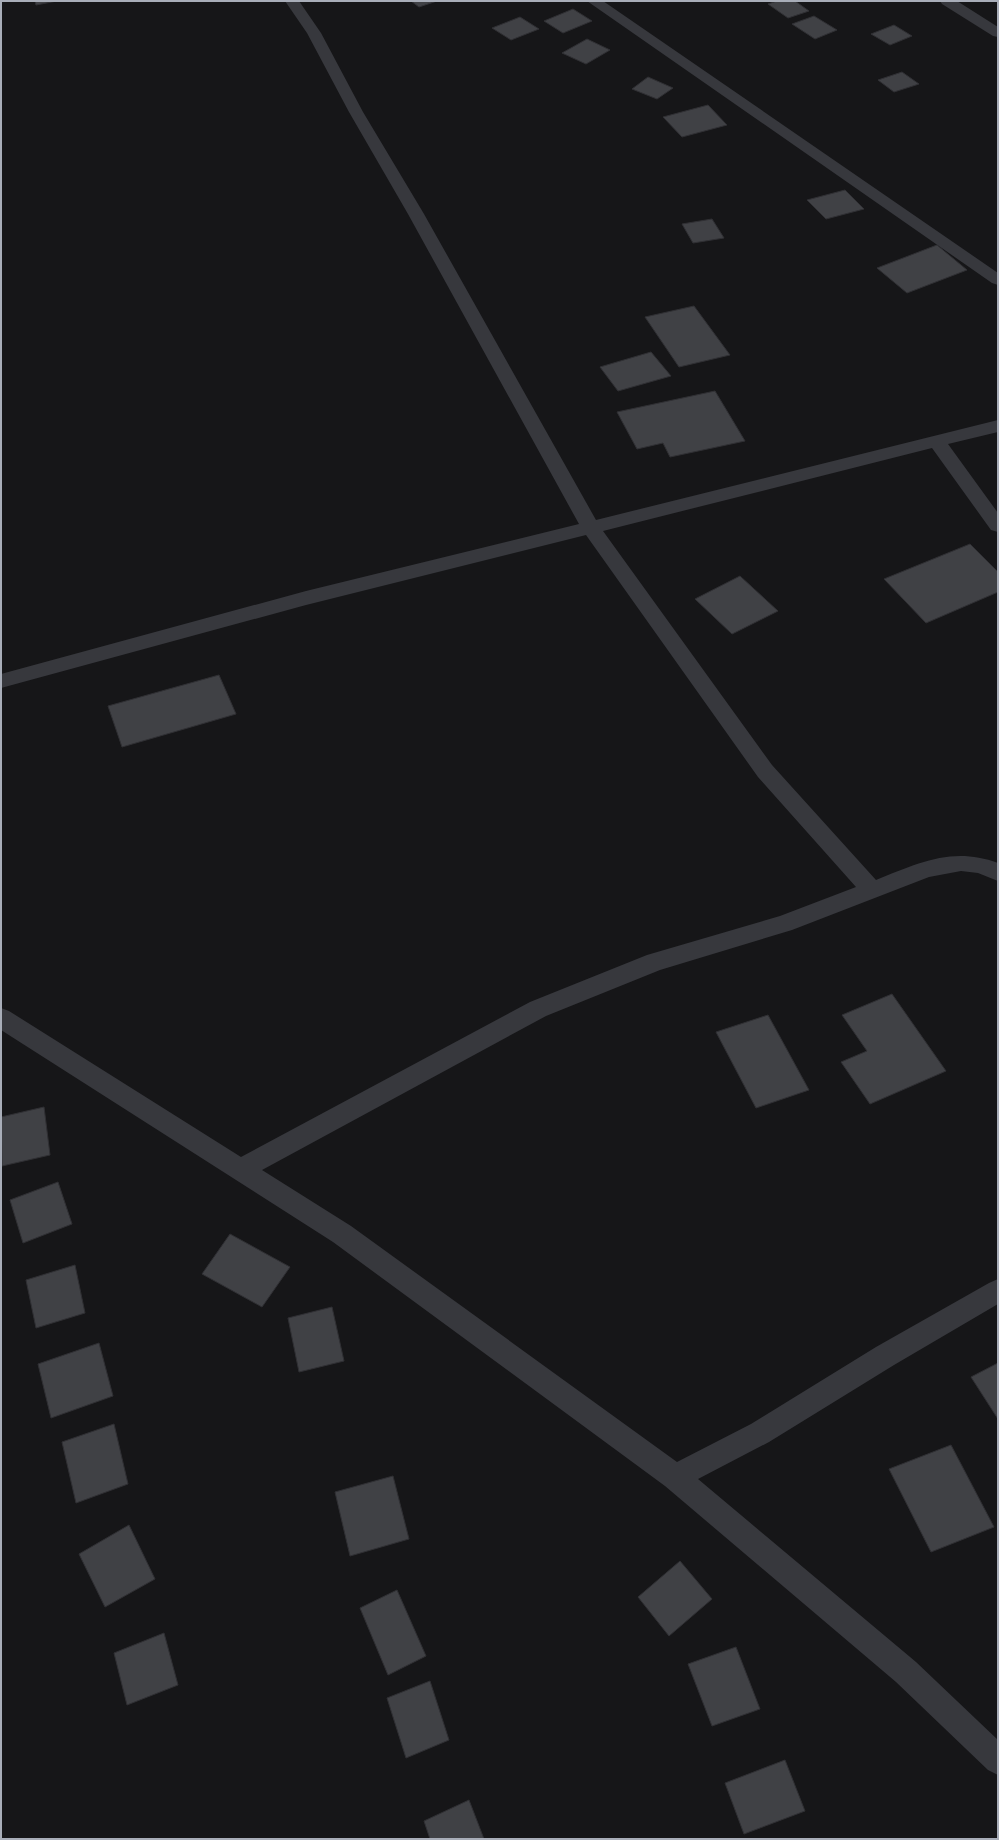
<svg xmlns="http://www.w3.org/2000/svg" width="999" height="1840" font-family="Figtree,sans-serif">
	<rect width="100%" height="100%" fill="#161618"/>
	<!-- building -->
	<path fill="#404145" stroke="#303034" d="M35 1H57L36 5Z
		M411 1H437L419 7Z
		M777 1H795L809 11 788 18 768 4Z
		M573 9 592 21 563 33 544 21Z
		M814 16 837 30 815 39 792 24Z
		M520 17 539 29 511 40 492 28Z
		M894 25 912 36 890 45 871 34Z
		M587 39 610 50 586 64 562 53Z
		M902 72 919 84 894 92 878 80Z
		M648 77 673 88 657 99 632 89Z
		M708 105 727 125 682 137 663 117Z
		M845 190 864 209 826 219 807 200Z
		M712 219 724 238 693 243 682 224Z
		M937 245 967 270 907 293 877 268Z
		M694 306 730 355 679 367 645 317Z
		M651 352 671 376 618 391 600 367Z
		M715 391 745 441 670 457 663 443 637 449 617 412Z
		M970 544 998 572V592L926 623 884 579Z
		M740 576 778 611 732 634 695 599Z
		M219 675 236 714 122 747 108 706Z
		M892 994 946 1071 870 1104 841 1062 867 1051 842 1015Z
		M768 1015 809 1090 756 1108 716 1032Z
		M44 1107 50 1155 2 1166 1 1117Z
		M58 1182 72 1224 23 1243 10 1200Z
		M230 1234 290 1267 262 1307 202 1274Z
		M75 1265 85 1313 36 1328 26 1280Z
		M332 1307 344 1361 299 1372 288 1318Z
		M99 1343 113 1396 51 1418 38 1364Z
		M998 1363V1419L971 1377Z
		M114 1424 128 1484 76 1503 62 1442Z
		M951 1445 994 1527 931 1552 889 1469Z
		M393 1476 409 1539 350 1556 335 1492Z
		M129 1525 155 1579 105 1607 79 1554Z
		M680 1561 712 1599 669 1636 638 1597Z
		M397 1590 426 1656 388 1675 360 1608Z
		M164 1633 178 1685 127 1705 114 1653Z
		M736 1647 760 1709 712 1726 688 1664Z
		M430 1681 449 1740 406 1758 387 1698Z
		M785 1760 805 1811 744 1834 725 1783Z
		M469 1800 484 1839H430L424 1821Z"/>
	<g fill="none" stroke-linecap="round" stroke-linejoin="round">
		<!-- street -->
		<path fill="#37383d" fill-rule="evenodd" d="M285 1H299L321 33 363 112 424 214 596 520 998 420V432L948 444 998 513V532L991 530 932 448 603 531 772 765 876 880C918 863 953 846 998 863V881L978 873 961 871 929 877 792 930 660 970 546 1016 262 1170 351 1226 677 1462 751 1424 876 1347 989 1283 998 1279V1304L894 1365 769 1442 698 1479 916 1662 998 1740V1775L988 1770 896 1682 665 1486 333 1242 1 1030V1008L9 1011 241 1157 530 1002 647 955 780 916 856 887 758 777 586 535 306 605 1 688V674L306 591 579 524 408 214 349 112 307 33Z
			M587 1H603L998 273V285L992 283Z
			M940 1H957L998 27V37L993 36 942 4Z"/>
	</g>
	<!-- border -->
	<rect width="999" height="1840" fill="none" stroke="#a8adb8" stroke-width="4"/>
</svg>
